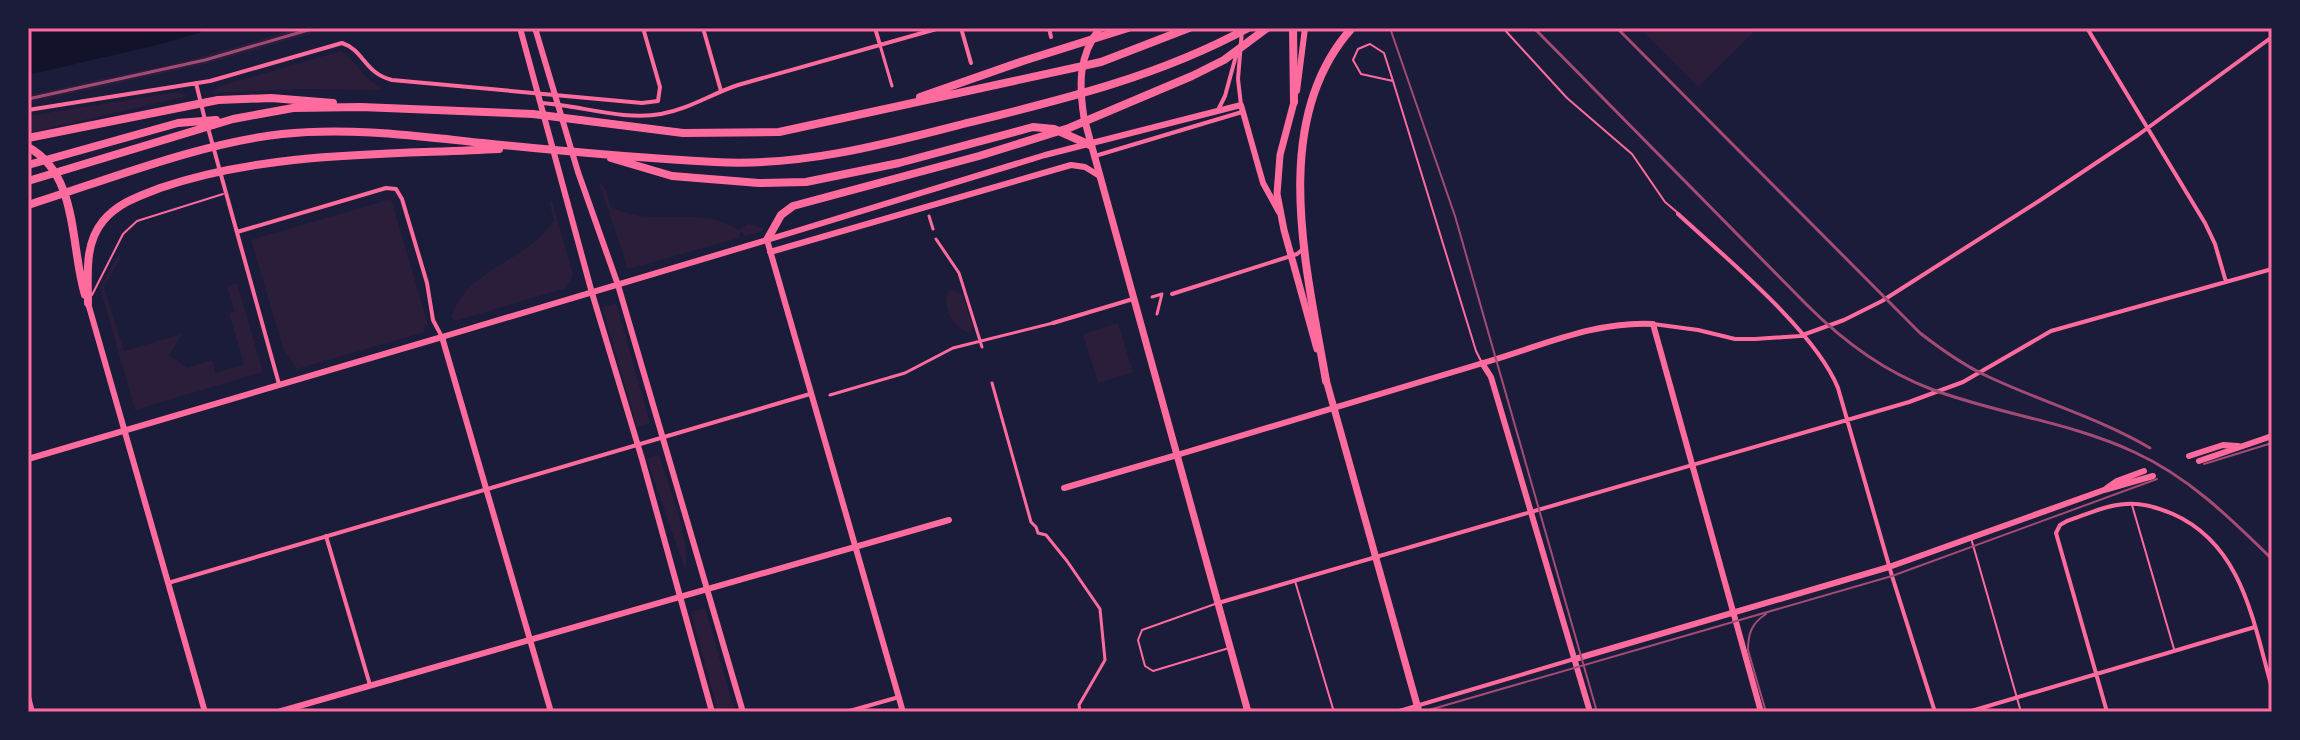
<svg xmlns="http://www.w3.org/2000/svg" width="2300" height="740" font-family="Arial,sans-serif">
	<rect width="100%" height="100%" fill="#1b1b3a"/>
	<!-- green -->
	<path fill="#2a1e3b" d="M300 28H330L210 63 28 103V95L190 60Z
		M1639 28H1758L1698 87Z
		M341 51C357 61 362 79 381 87V90L301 89 211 93 220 86Z
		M178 92 188 96 28 133V116Z
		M598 180 606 189 611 207C651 229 700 204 739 230L748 224 764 228 762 231 745 236 741 231 739 238 628 269Z
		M391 199 428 325 423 327 425 332 297 369 283 348 251 240Z
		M552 201 573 275 566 288 455 321 451 318C466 267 527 263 554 220L549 202Z
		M119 254 122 255 104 287 124 351 182 334 169 355 187 368 212 360 216 373 244 364 229 313 235 311 227 287 237 283 263 372 135 410 101 291 102 284Z
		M953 290 962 294 973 327 970 333C955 329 940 308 949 291Z
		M616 303 650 423 637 427 602 307Z
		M1118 323 1133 372 1098 383 1083 334Z
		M659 455C667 481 693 547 685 570L647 459Z
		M705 608 735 712H718L691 612Z"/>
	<!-- water -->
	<path fill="#12122b" d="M28 28H215L165 43 28 75Z"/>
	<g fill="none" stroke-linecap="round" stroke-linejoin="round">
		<!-- service -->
		<path stroke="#ff6b9d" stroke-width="2" d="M1503 28 1567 98 1632 154 1665 202 1678 213
			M644 31 654 28
			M1393 81 1361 74 1353 60 1358 49 1370 44 1384 53 1393 81 1476 351 1481 361
			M92 295 123 234 137 221 223 194
			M2132 505 2174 649
			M1971 538 2021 712
			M1295 581 1334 712
			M1215 604 1142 630 1138 640 1145 666 1153 671 1229 648"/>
		<!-- pedestrian -->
		<path stroke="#ff6b9d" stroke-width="3" d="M880 45 892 86
			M929 216 933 229
			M936 239 959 273 982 347
			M1152 297 1162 294 1157 314
			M992 383 1031 522 1036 527 1038 533 1046 535 1067 561 1100 609 1105 660 1079 705 1080 712
			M830 395 905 373 953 348 1053 323"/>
		<!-- minor -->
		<path stroke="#ff6b9d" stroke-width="4" d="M703 28 721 91
			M875 28 880 45
			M961 28 971 63
			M1049 28 1051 37
			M2087 28 2205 223 2215 244 2226 282
			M196 83 205 120
			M541 103C579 105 623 121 661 114 689 109 711 94 738 85L940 28
			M1241 105 1238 79 1242 30
			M28 110 210 81 342 43C364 50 364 73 392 80L642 103 658 101 660 87 643 28
			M1218 110 1225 96 1237 52
			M208 128 279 384
			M1095 156 1242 112
			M1678 214C1725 257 1816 332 1838 388L1892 576 1935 712
			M237 232 386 188 396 189 402 199 427 283 433 320 442 337
			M1172 294 1297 254 1303 249
			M1053 323 1133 299
			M1653 324 1698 330 1735 339H1755L1800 336 1844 320 1882 301 2039 201 2138 135 2272 37
			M326 536 370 685
			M168 583 810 394
			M1218 603 1909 402 1963 382 2051 331 2272 269
			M846 712 899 697
			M1396 712 1574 659
			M1968 712 2255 627
			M2107 712 2056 533 2060 525 2067 521C2085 515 2106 505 2126 504 2141 503 2159 508 2173 514 2243 545 2253 622 2272 688"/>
		<!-- tertiary -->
		<path stroke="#ff6b9d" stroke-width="6" d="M767 240 1045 155 1241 105 1263 183 1279 212
			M770 252 1071 165 1085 167 1098 175
			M28 459 442 337
			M1064 488 1177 455
			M278 712 949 520"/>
		<!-- secondary -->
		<path stroke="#ff6b9d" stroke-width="6" d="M520 28 592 293 642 459 712 712
			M535 28 578 172 618 285 743 712
			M1297 91 1305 28
			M88 303 205 712
			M1482 363 1491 377 1590 712
			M1177 455C1283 424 1388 391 1493 360 1546 344 1597 321 1653 324L1761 712
			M2189 456 2223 445 2238 446
			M2199 461 2272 436
			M2107 488 2117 481 2144 471
			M1575 659 1889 567 2104 490 2153 476
			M28 697 32 712
			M551 712 442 337 767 240 903 712"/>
		<!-- primary -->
		<path stroke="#ff6b9d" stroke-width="7" d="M1100 28C1078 56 1079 85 1084 118L1248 712
			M1294 102 1280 155 1277 194 1284 230 1317 349
			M1325 376 1419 712"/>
		<!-- motorway -->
		<path stroke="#ff6b9d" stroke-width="8" d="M1293 28 1294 102
			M920 97 1023 61 1128 28
			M28 138 218 100 271 98 333 103
			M28 147C79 175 70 246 85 295
			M611 158 672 176 759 183 806 182 899 163 1033 127 1054 129 1090 145
			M28 165 178 123 216 120
			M28 181 233 119 293 108 361 107 533 114 683 133 779 132 1101 62 1189 28
			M28 205C107 180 200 143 282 134 349 127 416 136 483 143 560 151 637 158 715 162 799 167 882 145 963 124 1061 100 1158 77 1248 28
			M767 240 781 215 793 206 979 156 1069 128 1192 76 1224 60 1267 28
			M88 303C88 275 84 244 103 221 118 203 139 196 160 188 268 151 386 155 499 149
			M1326 381C1307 270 1268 121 1352 28"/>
		<!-- tram -->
		<path stroke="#a44b75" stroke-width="2" d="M1390 28 1455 216 1597 712
			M2204 464 2272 443
			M1422 712 1892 576 2157 479
			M1766 712 1748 650C1748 633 1752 623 1766 614"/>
		<!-- rail -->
		<path stroke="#a44b75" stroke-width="3" d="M1534 28 1807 305C1843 341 1883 371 1931 389 1997 414 2070 422 2134 452 2189 477 2230 518 2272 559
			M1617 28 1920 333C1942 350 1964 366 1989 377 2042 402 2099 418 2150 448
			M28 99 205 60 315 28"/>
	</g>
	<!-- border -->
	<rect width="2300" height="740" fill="none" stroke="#1b1b3a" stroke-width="60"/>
	<rect x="30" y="30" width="2240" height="680" fill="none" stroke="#ff6b9d" stroke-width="3"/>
</svg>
